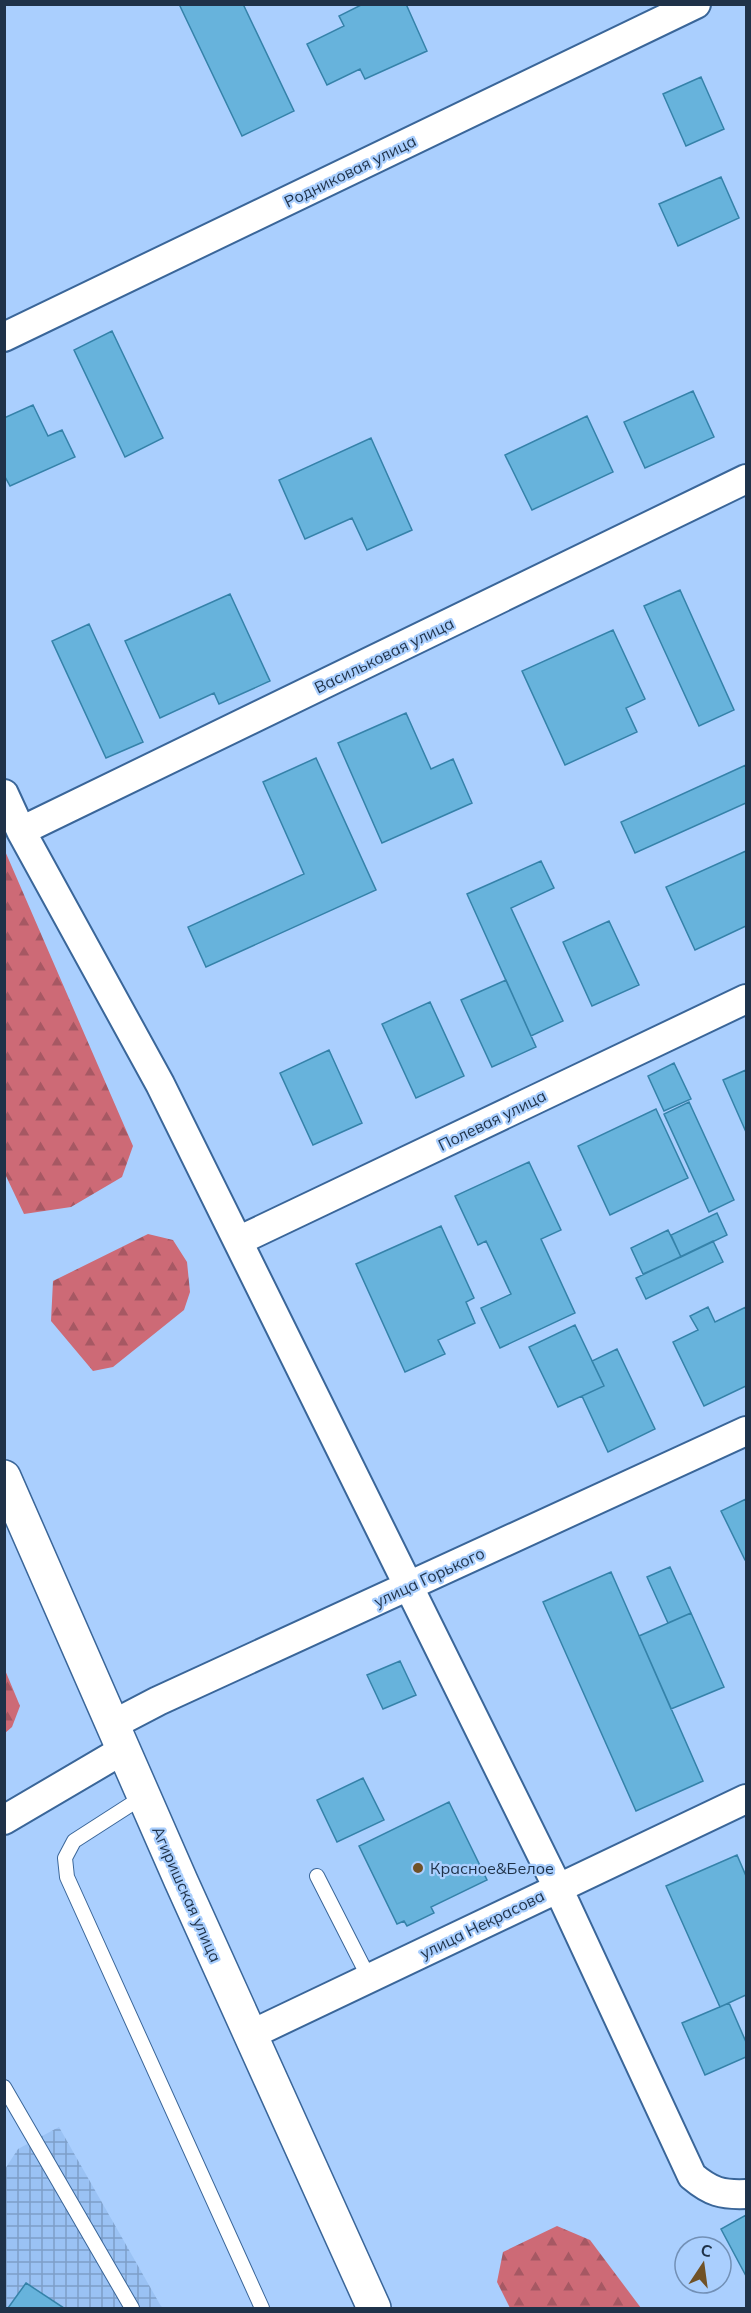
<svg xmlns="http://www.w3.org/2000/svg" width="751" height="2313" font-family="Mulish,sans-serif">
	<defs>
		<pattern id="industrial-grid" width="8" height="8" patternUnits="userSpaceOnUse" patternTransform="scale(1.5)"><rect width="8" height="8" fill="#9ac2f4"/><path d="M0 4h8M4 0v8" fill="none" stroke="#7d9ec8"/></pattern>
		<pattern id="forest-firs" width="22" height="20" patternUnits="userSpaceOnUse" patternTransform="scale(1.5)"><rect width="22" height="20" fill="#cd6a76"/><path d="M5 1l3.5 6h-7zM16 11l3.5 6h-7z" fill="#a65863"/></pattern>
	</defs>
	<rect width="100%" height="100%" fill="#aacffe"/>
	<!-- industrial -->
	<path fill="url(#industrial-grid)" d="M59 2127 162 2308H5V2169L18 2149Z"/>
	<!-- forest -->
	<path fill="url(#forest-firs)" d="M5 851 133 1146 122 1177 71 1207 24 1214 5 1174Z
		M148 1234 173 1240 187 1262 190 1292 184 1310 113 1367 93 1371 51 1321 53 1281Z
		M5 1670 20 1706 12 1727 5 1733Z
		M557 2226 590 2240 641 2308H510L497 2282 503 2252Z"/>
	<!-- building -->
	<path fill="#67b3dc" stroke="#3582a9" stroke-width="1.5" d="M179 4H243L294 111 242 136Z
		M363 4H406L427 51 365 79 360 69 327 85 307 44 344 26 339 16Z
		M701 77 724 129 686 146 663 94Z
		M721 177 739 218 678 246 659 204Z
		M112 331 163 438 125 457 74 350Z
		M693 391 714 437 645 468 624 422Z
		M33 405 48 436 62 430 75 457 10 486 4 475V418Z
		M587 416 613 472 532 510 505 455Z
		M371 438 412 530 367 550 352 518 305 539 279 480Z
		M680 590 734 710 699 726 644 606Z
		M230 594 270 681 219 704 214 693 160 718 125 641Z
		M89 624 143 742 106 758 52 641Z
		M613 630 645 699 626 708 637 732 565 765 522 671Z
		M406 713 431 769 453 759 472 803 382 843 338 743Z
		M316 758 376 890 206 967 188 927 304 874 263 782Z
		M746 765V803L635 853 621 822Z
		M746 851V926L695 950 666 887Z
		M541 861 554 888 511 908 563 1021 531 1036 467 894Z
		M609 921 639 985 592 1006 563 942Z
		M506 980 536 1047 492 1067 461 1000Z
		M430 1002 464 1076 416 1098 382 1024Z
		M329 1050 362 1123 313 1145 280 1073Z
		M674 1063 691 1099 664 1111 648 1076Z
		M746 1070V1132L723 1080Z
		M689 1102 734 1200 709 1212 664 1114Z
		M656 1109 688 1178 610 1215 578 1146Z
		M529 1162 561 1230 541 1239 575 1313 500 1348 481 1308 511 1294 486 1241 478 1245 455 1196Z
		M717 1213 727 1235 681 1257 671 1235Z
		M441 1226 474 1298 466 1302 475 1323 438 1340 445 1354 405 1372 356 1264Z
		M668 1230 681 1257 643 1274 631 1248Z
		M713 1241 723 1262 646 1299 636 1278Z
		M708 1307 715 1322 746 1307V1386L704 1406 673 1342 698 1330 690 1316Z
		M575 1325 604 1386 558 1407 529 1347Z
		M617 1349 655 1429 608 1452 582 1396 604 1386 592 1361Z
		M746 1499V1560H745L721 1511Z
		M670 1567 691 1613 668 1623 647 1577Z
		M611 1572 703 1781 636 1811 543 1602Z
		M691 1613 724 1687 671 1709 639 1636Z
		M400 1661 416 1695 383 1709 367 1675Z
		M363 1778 384 1820 337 1842 317 1800Z
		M449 1802 487 1880 431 1907 434 1913 407 1926 404 1921 397 1924 359 1846Z
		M737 1855 746 1876V1995L720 2007 666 1886Z
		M729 2003 746 2042V2057L705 2075 682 2023Z
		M746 2215V2276L721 2229Z
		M26 2283 64 2308H8Z"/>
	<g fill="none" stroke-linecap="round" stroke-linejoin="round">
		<!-- lane casing -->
		<g stroke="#3a6699" stroke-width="16">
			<path id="lane" d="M144 1796 74 1841 65 1858 67 1877 262 2308
				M317 1876 369 1978
				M4 2087 132 2308"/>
		</g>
		<!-- street casing -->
		<g stroke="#3a6699" stroke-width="32">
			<path id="street" d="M4 337 696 4
				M4 794 21 831 160 1084 558 1888 692 2176C711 2192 722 2195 746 2194
				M21 831 746 479
				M238 1241 746 999
				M112 1725 158 1701 746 1431
				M4 1820 123 1750
				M250 2035 746 1799"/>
		</g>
		<!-- secondary casing -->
		<g stroke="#3a6699" stroke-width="36">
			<path id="secondary" d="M4 1477 181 1881 374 2308"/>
		</g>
		<!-- lane -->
		<use href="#lane" stroke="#fff" stroke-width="14"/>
		<!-- street -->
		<use href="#street" stroke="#fff" stroke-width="28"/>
		<!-- secondary -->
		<use href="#secondary" stroke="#fff" stroke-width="33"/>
	</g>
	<!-- markers -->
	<circle fill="#705227" stroke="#aacffe" stroke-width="2" cx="418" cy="1868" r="6"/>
	<g text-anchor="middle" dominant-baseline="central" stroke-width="4.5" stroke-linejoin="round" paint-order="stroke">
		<!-- street labels -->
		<g font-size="16" fill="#1f3249" stroke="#aacffe">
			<text transform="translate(350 171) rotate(-26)">Родниковая улица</text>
			<text transform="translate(384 655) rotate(-26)">Васильковая улица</text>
			<text transform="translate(492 1120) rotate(-26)">Полевая улица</text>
			<text transform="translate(429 1577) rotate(-25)">улица Горького</text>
			<text transform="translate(187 1894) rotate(66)">Агиришская улица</text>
			<text transform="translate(482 1924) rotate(-26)">улица Некрасова</text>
		</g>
		<!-- poi labels -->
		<g font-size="16" fill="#1f3249" stroke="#aacffe" text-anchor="start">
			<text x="430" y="1868">Красное&amp;Белое</text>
		</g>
	</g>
	<!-- border -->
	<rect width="751" height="2313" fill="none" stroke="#1f3249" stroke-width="12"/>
	<!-- north arrow -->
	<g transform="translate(703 2265) rotate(13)"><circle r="28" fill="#aacffe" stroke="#7290b6" stroke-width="1.5"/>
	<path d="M0-4.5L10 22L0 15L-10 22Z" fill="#705227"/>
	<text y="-9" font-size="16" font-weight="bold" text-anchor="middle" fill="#1f3249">С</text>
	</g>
</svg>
